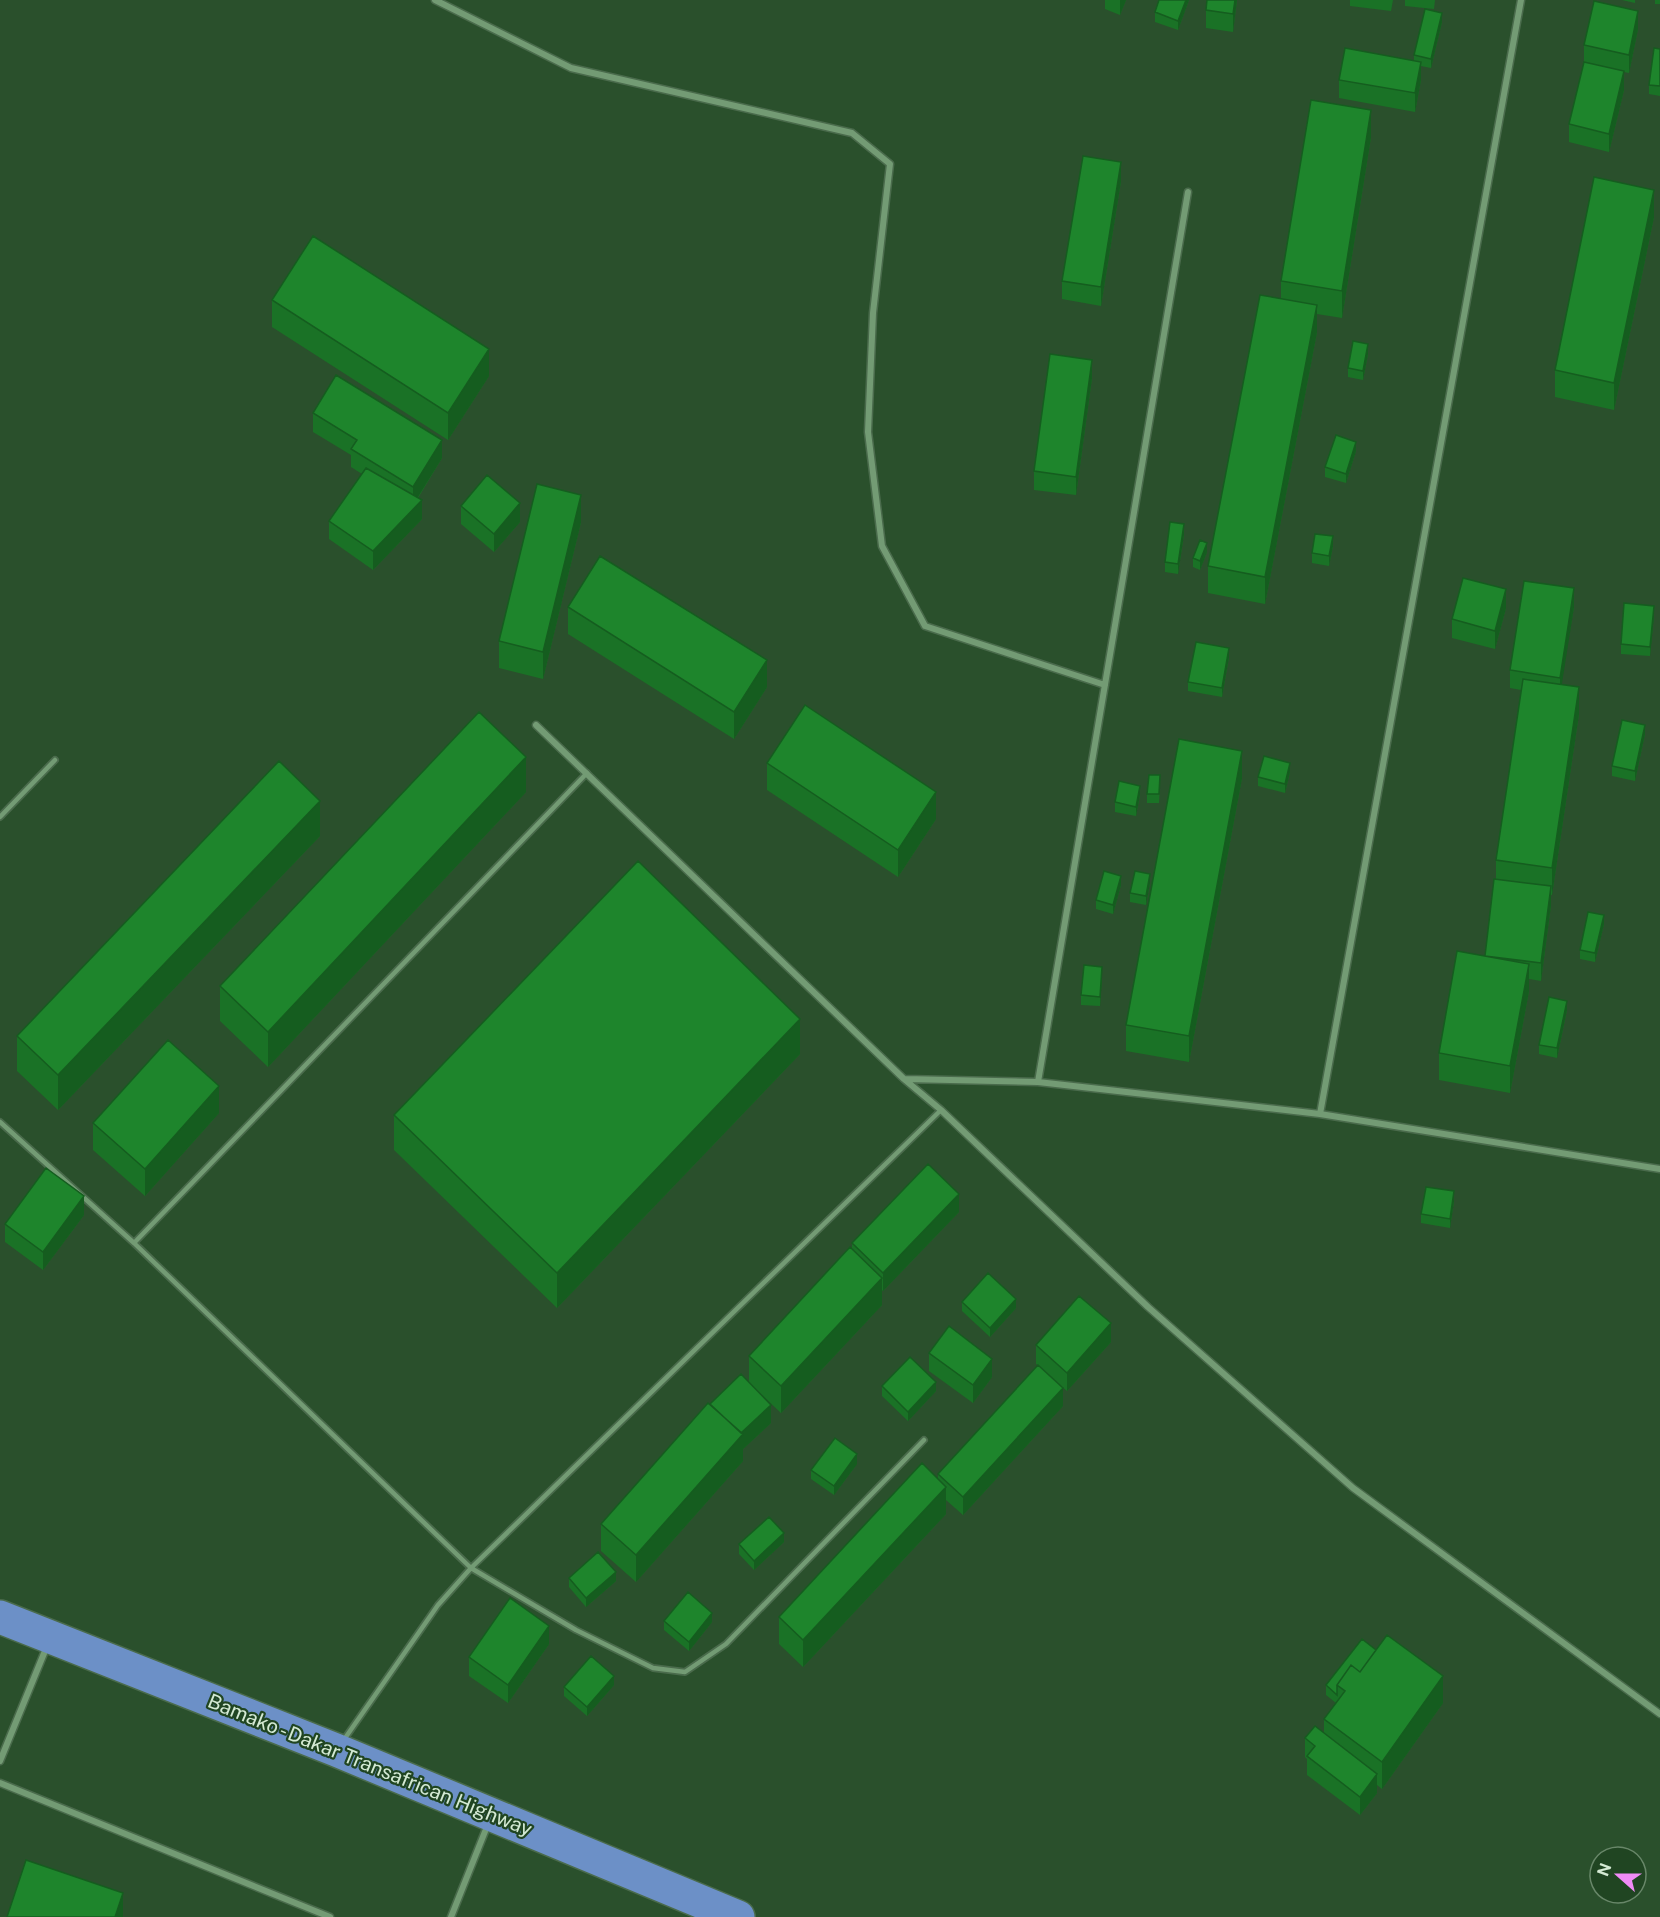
<svg xmlns="http://www.w3.org/2000/svg" width="1660" height="1917" font-family="'Public Sans',sans-serif">
	<rect width="100%" height="100%" fill="#2a502c"/>
	<g fill="none" stroke-linecap="round" stroke-linejoin="round">
		<!-- service casing -->
		<g stroke="#4a6b4c" stroke-width="8">
			<path id="service" d="M587 773 134 1243 471 1568 941 1110
				M0 817 55 760
				M0 1122 134 1243
				M343 1741 438 1605 471 1568 576 1630 653 1668 685 1672 726 1644 924 1440"/>
		</g>
		<!-- minor casing -->
		<g stroke="#4a6b4c" stroke-width="9">
			<path id="minor" d="M435 0 571 68 852 133 890 164 873 313 868 432 882 546 925 626 1105 685
				M536 725 904 1079 941 1110 1148 1307 1353 1488 1660 1714
				M905 1079 1038 1082 1320 1114 1660 1169
				M1038 1082 1188 192
				M1320 1114 1521 0
				M0 1761 47 1646
				M0 1783 330 1917
				M451 1917 488 1824"/>
		</g>
		<!-- trunk casing -->
		<g stroke="#4a6b4c" stroke-width="36">
			<path id="trunk" d="M0 1617 336 1750 738 1917"/>
		</g>
		<!-- service -->
		<use href="#service" stroke="#739b74" stroke-width="4.5"/>
		<!-- minor -->
		<use href="#minor" stroke="#739b74" stroke-width="6"/>
		<!-- trunk -->
		<use href="#trunk" stroke="#6c90c7" stroke-width="33"/>
	</g>
	<!-- wall -->
	<path fill="#1a7226" d="M1105 0H1126L1120 15 1105 9Z
		M1189 0 1178 30 1155 22V12Z
		M1207 0H1237L1233 32 1206 28V10Z
		M1350 0H1393L1391 11 1350 6Z
		M1405 0H1435L1434 9 1405 6Z
		M1622 0H1635V3Z
		M1655 0H1660V4H1655Z
		M1442 22 1431 68 1421 66V80L1415 112 1339 98V80L1414 61V55Z
		M1638 29 1629 73 1624 72V90L1609 152 1569 142V124L1584 62V45Z
		M1660 49V96L1649 94V85Z
		M1371 137 1342 318 1317 314V332L1265 604 1208 593V566L1281 299V281Z
		M1121 181 1101 306 1062 299V281Z
		M1654 217 1614 410 1555 397V370Z
		M272 300 489 376 448 440 272 327Z
		M1368 354 1363 380 1348 377V368Z
		M1092 378 1076 495 1034 490V471Z
		M313 413 442 458 418 498 422 519 373 570 329 539V521L362 474 351 467V455L313 432Z
		M1356 451 1346 483 1325 477V467Z
		M461 506 520 522 494 552 461 524Z
		M581 522 543 679 499 668V641Z
		M1184 534 1178 574 1165 572V562Z
		M1333 546 1329 566 1312 563V553Z
		M1207 552 1200 570 1193 567V558Z
		M568 607 767 687 734 739 568 634Z
		M1574 607 1561 685 1579 714 1552 895H1551V905L1541 981 1529 979V991L1510 1093 1439 1080V1053L1485 956 1496 880V860L1521 690 1510 688V670Z
		M1506 608 1495 649 1452 638V619Z
		M1654 615 1650 656 1621 654V644Z
		M1229 657 1222 697 1188 691V682Z
		M1645 734 1635 781 1612 776V766Z
		M767 763 936 819 898 877 767 790Z
		M1290 772 1285 793 1258 786V777Z
		M1242 778 1189 1062 1126 1051V1025Z
		M1160 784 1159 803H1147V794Z
		M526 792 268 1067 220 1021V986Z
		M1140 795 1136 816 1115 812V802Z
		M320 836 58 1110 17 1071V1036Z
		M1150 883 1146 905 1130 902V893Z
		M1121 885 1113 914 1096 909V900Z
		M1604 924 1595 962 1580 959V950Z
		M1102 976 1100 1006 1081 1005V995Z
		M1567 1010 1557 1058 1539 1054V1045Z
		M800 1054 557 1308 394 1150V1115Z
		M219 1113 145 1196 93 1150V1123Z
		M1454 1201 1450 1228 1421 1223V1214Z
		M959 1212 883 1291 882 1290V1305L781 1413 760 1393 771 1423 743 1449V1461L636 1582 601 1551V1524L710 1405 749 1382V1356L852 1250V1243Z
		M84 1215 43 1270 5 1242V1224Z
		M962 1302 1016 1308 990 1337 962 1311Z
		M1111 1342 1067 1391 1061 1386 1063 1406 963 1515 946 1500V1514L803 1667 779 1644V1617L938 1479V1474L1038 1365 1036 1364V1345Z
		M929 1353 992 1377 973 1403 929 1371Z
		M882 1386 936 1391 908 1421 882 1396Z
		M857 1464 834 1495 811 1479V1470Z
		M784 1542 754 1570 739 1554V1544Z
		M569 1578 616 1581 586 1607 569 1587Z
		M664 1621 712 1622 689 1651 664 1630Z
		M1362 1639 1443 1703 1382 1789 1377 1785V1793L1360 1815 1307 1775V1759L1305 1757V1738L1324 1733V1719L1336 1703 1326 1695V1685Z
		M549 1644 508 1703 469 1676V1657Z
		M614 1685 587 1716 564 1696V1687Z"/>
	<!-- shaded-wall -->
	<path fill="#155d1f" d="M1120 0H1126L1120 15Z
		M1186 0H1189L1178 30V21Z
		M1235 0H1237L1233 32V14Z
		M1638 11V29L1629 73V55Z
		M1442 13V22L1431 68V59Z
		M1421 62V80L1415 112V93Z
		M1624 71V90L1609 152V134Z
		M1371 110V137L1342 318V291Z
		M1121 162V181L1101 306V287Z
		M1654 190V217L1614 410V383Z
		M1317 305V332L1265 604V577Z
		M1368 344V354L1363 380V371Z
		M489 349V376L448 440V413Z
		M1092 360V378L1076 495V477Z
		M442 440V458L413 505V487Z
		M1356 442V451L1346 483V474Z
		M581 495V522L543 679V652Z
		M422 500V519L373 570V551Z
		M520 503V522L494 552V534Z
		M1184 524V534L1178 574V564Z
		M1333 536V546L1329 566V556Z
		M1207 543V552L1200 570V561Z
		M1574 588V607L1560 696V678Z
		M1506 589V608L1495 649V631Z
		M1654 606V615L1650 656V647Z
		M1229 648V657L1222 697V688Z
		M767 660V687L734 739V712Z
		M1579 687V714L1552 895V868Z
		M1645 725V734L1635 781V771Z
		M1242 751V778L1189 1062V1036Z
		M526 757V792L268 1067V1032Z
		M1290 763V772L1285 793V784Z
		M1140 786V795L1136 816V807Z
		M936 792V819L898 877V850Z
		M320 801V836L58 1110V1075Z
		M1150 874V883L1146 905V896Z
		M1121 876V885L1113 914V905Z
		M1551 886V905L1541 981V963Z
		M1604 915V924L1595 962V953Z
		M1529 964V991L1510 1093V1066Z
		M1102 967V976L1100 1006V997Z
		M1567 1001V1010L1557 1058V1048Z
		M800 1019V1054L557 1308V1273Z
		M219 1086V1113L145 1196V1169Z
		M1454 1191V1201L1450 1228V1219Z
		M959 1194V1212L883 1291V1273Z
		M84 1196V1215L43 1270V1252Z
		M882 1278V1305L781 1413V1386Z
		M1016 1299V1308L990 1337V1328Z
		M1111 1323V1342L1067 1391V1373Z
		M992 1359V1377L973 1403V1385Z
		M936 1382V1391L908 1421V1412Z
		M1063 1388V1406L963 1515V1497Z
		M771 1405V1423L743 1449V1461L636 1582V1555L740 1434Z
		M857 1454V1464L834 1495V1486Z
		M946 1487V1514L803 1667V1640Z
		M784 1533V1542L754 1570V1561Z
		M616 1572V1581L586 1607V1598Z
		M712 1613V1622L689 1651V1642Z
		M549 1626V1644L508 1703V1685Z
		M614 1676V1685L587 1716V1707Z
		M1443 1676V1703L1382 1789V1762Z
		M1377 1774V1793L1360 1815V1797Z
		M123 1893V1917H115Z"/>
	<!-- building -->
	<path fill="#1e852c" stroke="#155d1f" stroke-width="1.5" d="M1159 0H1186L1178 21 1155 12Z
		M1207 0H1235L1233 14 1206 10Z
		M1594 1 1638 11 1629 55 1584 45Z
		M1425 9 1442 13 1431 59 1414 55Z
		M1345 48 1421 62 1415 93 1339 80Z
		M1654 48 1660 49V86L1649 85Z
		M1584 62 1624 71 1609 134 1569 124Z
		M1311 100 1371 110 1342 291 1281 281Z
		M1083 156 1121 162 1101 287 1062 281Z
		M1594 177 1654 190 1614 383 1555 370Z
		M313 236 489 349 448 413 272 300Z
		M1260 295 1317 305 1265 577 1208 566Z
		M1353 341 1368 344 1363 371 1348 368Z
		M1050 354 1092 360 1076 477 1034 471Z
		M336 375 442 440 413 487 351 449 357 440 313 413Z
		M1336 435 1356 442 1346 474 1325 467Z
		M366 468 422 500 373 551 329 521Z
		M487 475 520 503 494 534 461 506Z
		M537 484 581 495 543 652 499 641Z
		M1170 522 1184 524 1178 564 1165 562Z
		M1315 534 1333 536 1329 556 1312 553Z
		M1200 540 1207 543 1200 561 1193 558Z
		M600 556 767 660 734 712 568 607Z
		M1463 578 1506 589 1495 631 1452 619Z
		M1524 581 1574 588 1560 678 1510 670Z
		M1624 603 1654 606 1650 647 1621 644Z
		M1196 642 1229 648 1222 688 1188 682Z
		M1523 679 1579 687 1552 868 1496 860Z
		M805 705 936 792 898 850 767 763Z
		M479 712 526 757 268 1032 220 986Z
		M1622 720 1645 725 1635 771 1612 766Z
		M1179 739 1242 751 1189 1036 1126 1025Z
		M1264 756 1290 763 1285 784 1258 777Z
		M279 761 320 801 58 1075 17 1036Z
		M1149 775H1160L1159 794H1147Z
		M1119 781 1140 786 1136 807 1115 802Z
		M638 861 800 1019 557 1273 394 1115Z
		M1104 871 1121 876 1113 905 1096 900Z
		M1135 871 1150 874 1146 896 1130 893Z
		M1494 879 1551 886 1541 963 1485 956Z
		M1588 912 1604 915 1595 953 1580 950Z
		M1457 951 1529 964 1510 1066 1439 1053Z
		M1084 965 1102 967 1100 997 1081 995Z
		M1549 997 1567 1001 1557 1048 1539 1045Z
		M168 1040 219 1086 145 1169 93 1123Z
		M928 1164 959 1194 883 1273 852 1243Z
		M46 1168 84 1196 43 1252 5 1224Z
		M1426 1187 1454 1191 1450 1219 1421 1214Z
		M850 1247 882 1278 781 1386 749 1356Z
		M988 1273 1016 1299 990 1328 962 1302Z
		M1079 1296 1111 1323 1067 1373 1036 1345Z
		M949 1326 992 1359 973 1385 929 1353Z
		M910 1357 936 1382 908 1412 882 1386Z
		M1038 1365 1063 1388 963 1497 938 1474Z
		M741 1374 771 1405 741 1433 710 1404Z
		M708 1403 743 1434 636 1555 601 1524Z
		M835 1438 857 1454 834 1486 811 1470Z
		M922 1463 946 1487 803 1640 779 1617Z
		M769 1517 784 1533 754 1561 739 1544Z
		M598 1552 616 1572 586 1598 569 1578Z
		M688 1592 712 1613 689 1642 664 1621Z
		M510 1598 549 1626 508 1685 469 1657Z
		M1387 1635 1443 1676 1382 1762 1324 1719 1345 1691 1337 1685 1351 1665 1360 1672Z
		M1362 1639 1376 1650 1360 1672 1351 1665 1337 1685V1695L1326 1685Z
		M591 1656 614 1676 587 1707 564 1687Z
		M1315 1726 1377 1774 1360 1797 1307 1756 1315 1746 1305 1738Z
		M26 1860 123 1893 115 1917H7Z"/>
	<g text-anchor="middle" dominant-baseline="central" stroke-width="4.5" stroke-linejoin="round" paint-order="stroke">
		<!-- street labels -->
		<g font-size="20" fill="#d4ead4" stroke="#204522">
			<text transform="translate(370 1765) rotate(22)">Bamako - Dakar Transafrican Highway</text>
		</g>
	</g>
	<!-- north arrow -->
	<g transform="translate(1618 1875) rotate(291)"><circle r="28" fill="#204522" stroke="#688769" stroke-width="1.5"/>
	<path d="M0-4.5L10 22L0 15L-10 22Z" fill="#f08bf6"/>
	<text y="-9" font-size="16" font-weight="bold" text-anchor="middle" fill="#d4ead4">N</text>
	</g>
</svg>
